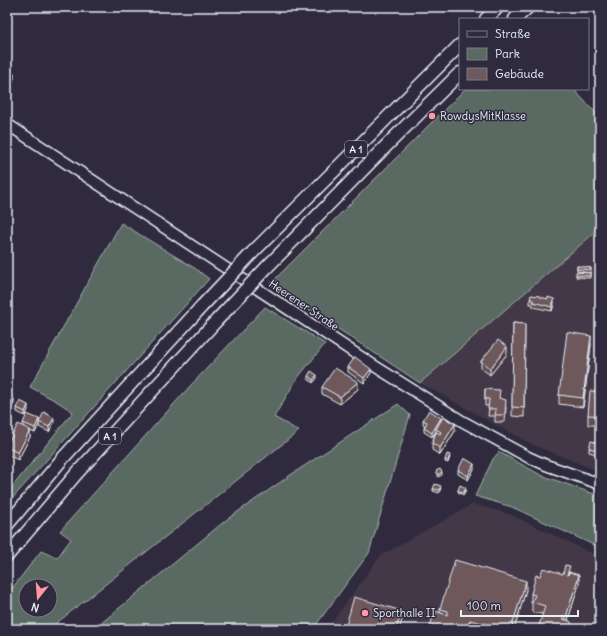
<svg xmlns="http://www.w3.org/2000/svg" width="607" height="636" font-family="Delius,sans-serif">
	<rect width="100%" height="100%" fill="#2f2a3d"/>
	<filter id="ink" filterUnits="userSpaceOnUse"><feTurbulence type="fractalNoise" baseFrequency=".025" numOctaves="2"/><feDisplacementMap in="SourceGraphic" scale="8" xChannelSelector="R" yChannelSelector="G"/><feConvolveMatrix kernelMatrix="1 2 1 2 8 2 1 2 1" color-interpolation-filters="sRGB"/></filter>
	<g filter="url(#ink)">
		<!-- built -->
		<path fill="#423846" d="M600 221V472L531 444 420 383 593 234Z
			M473 504 509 514 600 557V629H327L380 556Z"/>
		<!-- green -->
		<path fill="#5a6a62" stroke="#a1aead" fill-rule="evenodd" d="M465 89H573L597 114 600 116V217L593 234 420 383 270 284Z
			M121 223 196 269 209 279 18 492 7 505V493L73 412 58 402 30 387Z
			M265 307 325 344 296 380 274 417 299 431 49 629H7V595L41 551 57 558 71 539 60 531 191 385ZM26 586H50V610H26Z
			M398 404 410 415 369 553 313 629H94L226 520 292 474Z
			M499 452 541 475 600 496V548L512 507 475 496 493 459Z"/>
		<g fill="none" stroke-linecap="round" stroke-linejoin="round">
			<!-- secondary casing -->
			<g stroke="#e8f1f8" stroke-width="13">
				<path id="secondary" d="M7 124 373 365 462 421 528 457 546 465 600 484"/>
			</g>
			<!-- highway casing -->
			<g stroke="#e8f1f8" stroke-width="15">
				<path id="highway" d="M486 19 498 7
					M515 19 528 7
					M252 253 460 45
					M267 267 392 140 460 73
					M7 525 63 458 202 306
					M7 556 77 473 217 320"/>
			</g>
			<!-- secondary -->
			<use href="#secondary" stroke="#2f2a3d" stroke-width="10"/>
			<!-- highway -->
			<use href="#highway" stroke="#2f2a3d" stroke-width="12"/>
			<!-- highway-bridge casing -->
			<g stroke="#e8f1f8" stroke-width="15" stroke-linecap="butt">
				<path id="highway-bridge" d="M202 306 252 253
					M217 320 267 267"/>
			</g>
			<!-- highway-bridge -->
			<use href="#highway-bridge" stroke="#2f2a3d" stroke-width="12"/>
		</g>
		<!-- wall -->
		<path fill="#5f4d4f" stroke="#e8f1f8" d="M7 71 14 78 10 89 7 88Z
			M577 266 591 268V273L577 271Z
			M590 273V278L576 277V275Z
			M540 298 554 304 552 311 533 307V304H530V299Z
			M513 323 525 324 524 417 512 416Z
			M591 345 583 407 559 404V395Z
			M507 354 490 375 481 368V361Z
			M348 367 371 373 364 383 348 372Z
			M308 376 317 378 313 383 308 379Z
			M322 387 358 389 340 404 322 394Z
			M485 389 499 399 506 407 505 422H495V416H488L489 406H485Z
			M600 392V425H588V415Z
			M7 395 14 403 10 411 7 410Z
			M17 408 28 410 25 416 17 412Z
			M423 420H441L455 431 440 455 432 450V443L436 431 432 437 424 432V428L425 426 423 424Z
			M39 422H54L49 432 39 427V424L35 433 30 431V437L18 460 7 454V445L23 426V423Z
			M600 443V455L589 452V448Z
			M450 457 448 463 445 462V460Z
			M474 469 468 480 458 474V470Z
			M441 488 439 493 433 491V489Z
			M458 490H466L463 495 458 492Z
			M570 572 579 584 568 620 542 614 532 612V603H531V594L540 576 563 574Z
			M526 590 514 629H471L440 613V609Z"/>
		<!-- shaded-wall -->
		<path fill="#4d3e40" stroke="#e8f1f8" d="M14 74V78L10 89V84Z
			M554 299V304L552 311V307Z
			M591 336V345L583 407V398Z
			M507 347V354L490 375V369Z
			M371 369V373L364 383V378Z
			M317 375V378L313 383V380Z
			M358 382V389L340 404V397Z
			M14 399V403L10 411V407Z
			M28 405V410L25 416V412Z
			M54 418V422L49 432V427Z
			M441 418V422L436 429V431L432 437V433Z
			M39 419V424L35 433V428Z
			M455 424V431L440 455V448Z
			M9 430V435L7 438V433Z
			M30 430V437L18 460V453Z
			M474 464V469L468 480V476Z
			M442 472V475L438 477V475Z
			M579 575V584L566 626V617Z
			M526 581V590L514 629H511Z
			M402 611V620L399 629H396Z
			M470 620V629H467Z"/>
		<!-- building -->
		<path fill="#6e595c" stroke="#e8f1f8" d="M7 71 14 74 10 84 7 83Z
			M577 266 591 268V270L577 269Z
			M576 272 590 273V276L576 275Z
			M531 295 540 296V297L548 299V297L554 299 552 307 533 302V300L530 299Z
			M513 323 525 324 524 408 512 407Z
			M567 332 591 336 583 398 559 395Z
			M498 340 507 347 490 369 481 361Z
			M355 357 371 369 364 378 348 367Z
			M335 368 358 382 340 397 322 387Z
			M311 371 317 375 313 380 308 376Z
			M485 389 500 390 499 398 506 400 505 415H495L496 409H488L489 399H485Z
			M590 391 600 392V416L588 415Z
			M7 395 14 399 10 407 7 405Z
			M20 401 28 405 25 412 17 408Z
			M429 410 441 418 432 433 424 428 427 422 423 420Z
			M44 412 54 418 49 427 39 422Z
			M27 414 39 419 35 428 23 423Z
			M443 417 455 424 440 448 432 443 436 432 440 434 441 432 436 429Z
			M18 424 30 430 18 453 7 447V445Z
			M591 441 600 443V451L589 448Z
			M447 454 450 455 448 461 445 460Z
			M464 458 474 464 468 476 458 470Z
			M440 469 442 472 438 475 436 471Z
			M435 484 441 486 439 490 433 489Z
			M460 485 466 488 463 493 458 490Z
			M455 560 526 581 511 629H492L493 626 470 620 467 629H429L435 611 447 615 448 611 440 609Z
			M565 565 570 566 567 575H568L569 572 579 575 566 617 563 616V619L570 621 575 629H538L545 606 532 602 535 595 531 594 536 575 540 576 543 568 563 574Z
			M354 597 402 611 396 629H345Z"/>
	</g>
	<!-- markers -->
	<g fill="#ff9aa2" stroke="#2f2a3d" stroke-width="1.5">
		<circle cx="432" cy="116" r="4"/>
		<circle cx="365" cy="613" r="4"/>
	</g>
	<g text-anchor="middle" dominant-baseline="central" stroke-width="3" stroke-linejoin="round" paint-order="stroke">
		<!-- shield labels -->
		<g fill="#2f2a3d" stroke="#b0b5c0" stroke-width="1">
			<rect x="345" y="141" width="22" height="16" rx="3"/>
			<rect x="99" y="428" width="22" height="16" rx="3"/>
		</g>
		<g font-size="10" font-weight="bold" fill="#e8f1f8">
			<text x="356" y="149">A 1</text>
			<text x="110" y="436">A 1</text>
		</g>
		<!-- poi labels -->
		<g font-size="11" fill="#e8f1f8" stroke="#2f2a3d" text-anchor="start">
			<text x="440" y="116">RowdysMitKlasse</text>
			<text x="373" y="613">Sporthalle II</text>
		</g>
		<!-- street labels -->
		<g font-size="11" fill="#e8f1f8" stroke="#2f2a3d">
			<text transform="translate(304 305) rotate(34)">Heerener Straße</text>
		</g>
	</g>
	<!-- margin -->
	<rect width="607" height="636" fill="none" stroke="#2f2a3d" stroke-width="24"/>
	<rect x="12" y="12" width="583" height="612" fill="none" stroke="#e8f1f8" stroke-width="1.5" filter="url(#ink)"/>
	<!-- legend -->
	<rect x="459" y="18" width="130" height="72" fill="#2f2a3d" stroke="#797a88"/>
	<rect x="467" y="31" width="20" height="6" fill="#2f2a3d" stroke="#797a88"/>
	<text x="495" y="38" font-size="12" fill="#e8f1f8">Straße</text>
	<rect x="467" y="48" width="20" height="12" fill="#5a6a62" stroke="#797a88"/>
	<text x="495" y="58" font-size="12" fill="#e8f1f8">Park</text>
	<rect x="467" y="68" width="20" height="12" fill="#6e595c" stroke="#797a88"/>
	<text x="495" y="78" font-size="12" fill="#e8f1f8">Gebäude</text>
	<!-- north arrow -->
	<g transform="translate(38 598) rotate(197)"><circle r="19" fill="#2f2a3d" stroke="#797a88"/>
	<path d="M0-3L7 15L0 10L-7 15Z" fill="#ff9aa2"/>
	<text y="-6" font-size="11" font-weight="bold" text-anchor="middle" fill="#e8f1f8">N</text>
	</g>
	<!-- scale -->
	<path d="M461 610v6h117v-6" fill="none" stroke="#e8f1f8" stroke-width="2"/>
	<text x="467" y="610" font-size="12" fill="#e8f1f8" stroke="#2f2a3d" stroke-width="3" paint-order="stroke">100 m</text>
</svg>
